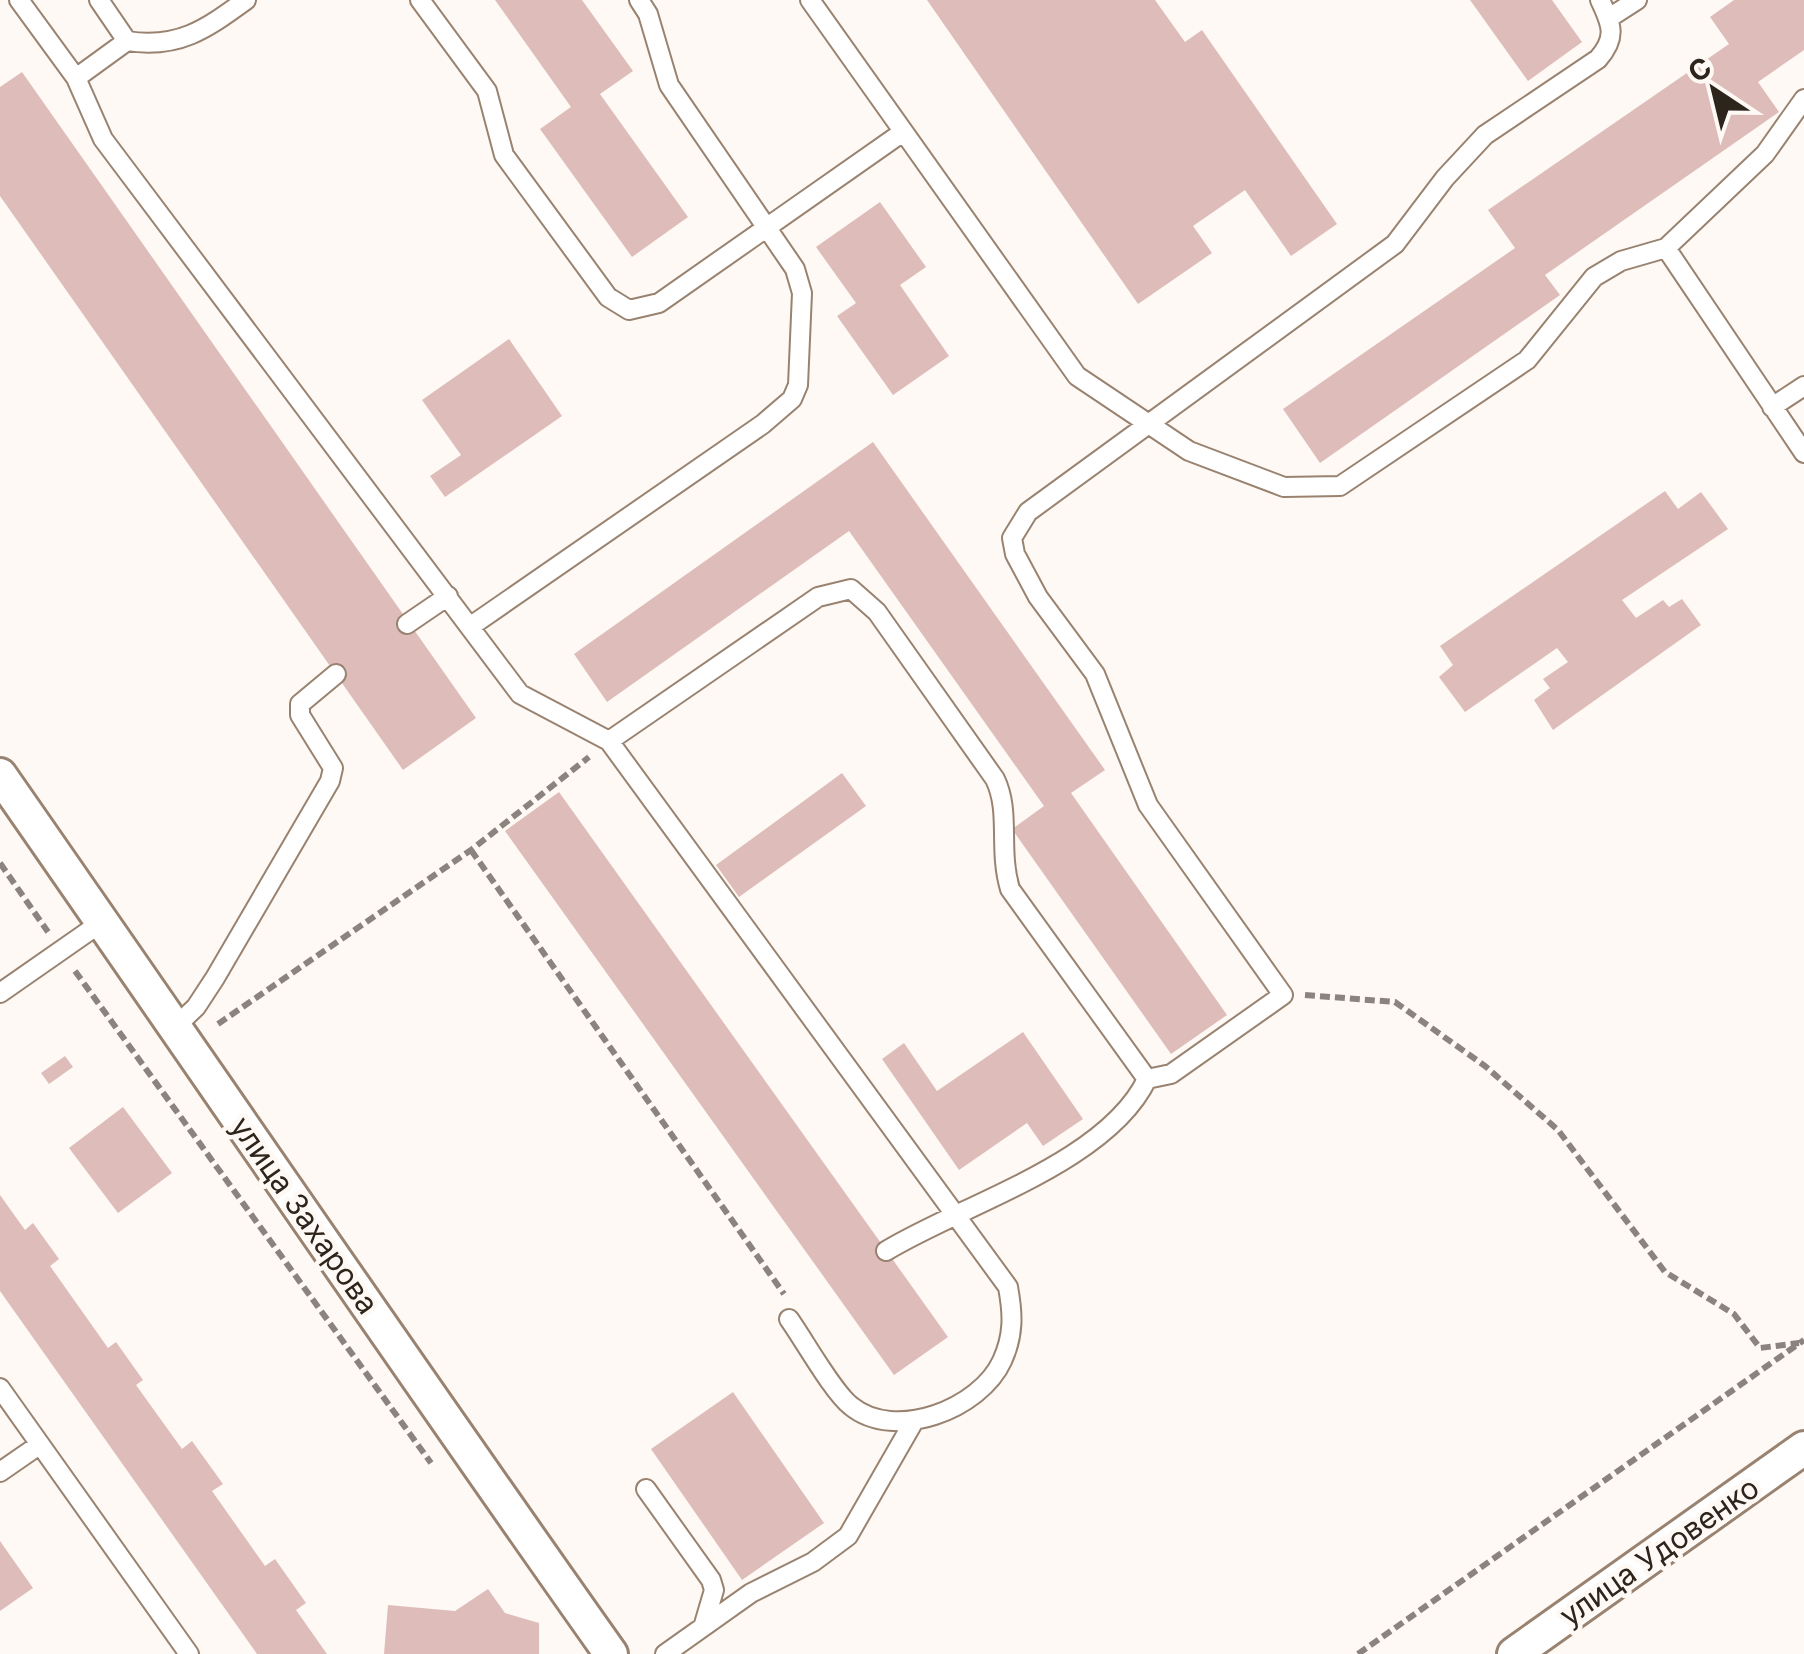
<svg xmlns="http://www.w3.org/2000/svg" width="1804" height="1654" font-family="Inter,sans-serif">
	<rect width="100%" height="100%" fill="#fef9f4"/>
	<!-- building -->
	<path fill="#debcb9" d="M495 0H582L633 71 600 94 688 217 632 257 540 129 571 107Z
		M927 0H1155L1185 42 1202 30 1337 224 1291 256 1245 190 1193 226 1212 253 1138 304Z
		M1470 0H1552L1582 42 1528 81Z
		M1734 0H1804V50L1758 82 1779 112 1545 275 1560 295 1320 463 1283 409 1515 248 1488 210 1729 44 1710 17Z
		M22 72 476 718 403 770 0 196V87Z
		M880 202 926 267 900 285 949 356 893 395 837 316 856 303 816 247Z
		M509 339 562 416 445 497 430 476 461 455 422 400Z
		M873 442 1105 770 1071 793 1227 1015 1171 1054 1012 829 1044 806 849 531 607 702 574 654Z
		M1665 491 1678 509 1701 492 1728 529 1622 600 1636 618 1663 600 1669 607 1682 599 1701 625 1553 730 1534 700 1550 688 1543 679 1568 662 1557 648 1465 712 1439 677 1453 665 1440 646Z
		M842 773 866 806 739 897 716 865Z
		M559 792 948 1337 894 1375 505 831Z
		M1023 1032 1083 1119 1043 1146 1027 1123 959 1170 882 1059 904 1043 937 1091Z
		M65 1056 73 1067 49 1084 41 1073Z
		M123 1107 172 1173 118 1213 69 1148Z
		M0 1195 25 1230 33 1223 59 1259 50 1266 108 1348 116 1342 143 1380 136 1385 182 1449 192 1441 223 1484 212 1491 265 1566 275 1559 306 1603 296 1610 327 1654H257L0 1291Z
		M733 1392 824 1523 742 1580 651 1449Z
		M0 1541 33 1588 0 1611Z
		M488 1589 505 1613 539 1623V1654H384L388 1605 455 1611Z"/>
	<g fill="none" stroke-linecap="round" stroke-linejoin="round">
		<!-- service casing -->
		<g stroke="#998370" stroke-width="22">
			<path id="service" d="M19 0 76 78 103 139 520 694 609 741 1008 1287C1013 1314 1014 1335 1002 1361 980 1409 895 1442 851 1406 833 1392 804 1340 789 1319
				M99 0 127 41
				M420 0 487 91 504 155 608 297 629 310 659 303 903 132
				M810 0 1077 376 1189 451 1284 487 1340 486 1527 360 1594 277 1621 261 1666 248 1765 154 1804 99
				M1609 18 1637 0
				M76 78 127 41C179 49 206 29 246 0
				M1666 248 1804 453
				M1772 407 1804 386
				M407 624 448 596
				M471 626 763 424 792 399 798 385 802 293 795 269 669 85 648 14 639 0
				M609 741 818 597 851 589 877 612 995 779C1011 812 998 849 1010 889L1147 1079 1171 1074 1283 995 1148 805 1095 674 1038 597 1015 554 1012 538 1028 512 1395 244 1445 178 1485 135 1598 59C1617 38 1612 25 1600 0
				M0 993 99 924
				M174 1028 196 1007 215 978 330 781 333 768 300 715V704L336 674
				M886 1251C961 1205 1107 1163 1147 1079
				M0 1388 189 1654
				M0 1472 39 1445
				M646 1489 711 1580 714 1590 704 1624
				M665 1654 751 1593 813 1562 848 1536 914 1421"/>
		</g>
		<!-- minor casing -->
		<g stroke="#998370" stroke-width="38">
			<path id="minor" d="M0 775C204 1068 405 1363 611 1654
				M1514 1654 1804 1448"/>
		</g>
		<!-- path -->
		<path stroke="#8b847e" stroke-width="6" stroke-dasharray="10 5" stroke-linecap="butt" d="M471 850 784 1294
			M0 863 48 932
			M75 971 431 1463
			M1305 995 1395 1002 1485 1066 1558 1130 1665 1272 1734 1314 1760 1348 1799 1343
			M218 1024 471 850 589 757
			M1358 1654 1804 1340"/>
		<!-- service -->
		<use href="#service" stroke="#fff" stroke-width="18"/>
		<!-- minor -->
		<use href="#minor" stroke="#fff" stroke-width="32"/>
	</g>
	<g text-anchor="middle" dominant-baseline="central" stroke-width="9" stroke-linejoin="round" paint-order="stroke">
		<!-- street labels -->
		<g font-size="30" fill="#2d241c" stroke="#fef9f4">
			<text transform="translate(305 1215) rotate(55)">улица Захарова</text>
			<text transform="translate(1659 1551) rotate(-35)">улица Удовенко</text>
		</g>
	</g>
	<!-- north arrow -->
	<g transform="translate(1714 90) rotate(325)" stroke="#fef9f4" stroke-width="8" paint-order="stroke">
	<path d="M0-8L18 38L0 25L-18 38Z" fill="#2d241c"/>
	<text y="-15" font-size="28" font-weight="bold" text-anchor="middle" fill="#2d241c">С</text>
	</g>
</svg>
